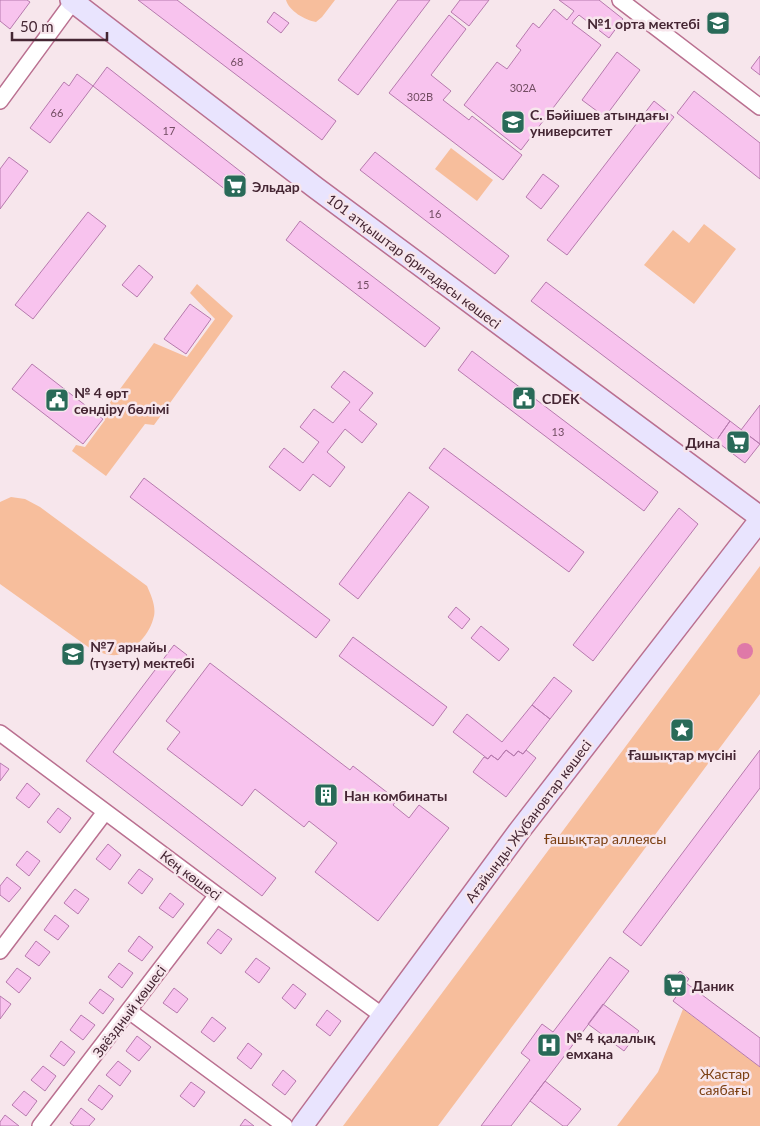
<svg xmlns="http://www.w3.org/2000/svg" width="760" height="1126" font-family="Lato,sans-serif">
	<rect width="100%" height="100%" fill="#f7e6ec"/>
	<!-- green -->
	<path fill="#f7be9c" d="M286 0H335L322 17 316 22C305 20 289 11 286 0Z
		M451 148 493 180 477 201 435 169Z
		M704 224 736 249 694 304 644 265 673 230 689 243Z
		M197 284 233 316 154 425 145 424 106 476 72 451 76 445 85 447 105 420 103 412 154 343 187 357 215 319 190 293Z
		M11 497 25 499 40 507 147 586C151 595 156 606 154 616 150 634 135 651 117 655 108 656 99 652 91 649L0 584V502Z
		M760 566V694L438 1126H343Z
		M683 1009 760 1067V1126H617L658 1072Z"/>
	<!-- water -->
	<path fill="#df79a8" d="M737 651a8 8 0 1 1 16 0a8 8 0 1 1-16 0Z"/>
	<!-- building -->
	<path fill="#f8c3ee" stroke="#b67aad" d="M0 0H27L30 2 10 29 0 21Z
		M138 0H177L336 121 322 140Z
		M398 0H430L358 95 338 80Z
		M460 0H489L469 26 451 12Z
		M559 0H599L623 19 609 38 579 15 575 19 572 23 601 45 521 150 464 105 497 62 507 69 521 50 516 46 533 23 539 28 554 9 567 20 574 11Z
		M274 12 289 23 281 33 267 22Z
		M449 15 466 29 431 75 451 91 443 100 469 120 472 116 522 155 503 180 389 93Z
		M617 52 640 70 605 117 582 100Z
		M760 56V75L751 68Z
		M107 67 245 175 231 194 93 86Z
		M77 74 93 86 50 143 30 128 64 82 69 86Z
		M694 91 760 143V179L677 113Z
		M654 101 674 117 567 255 547 240Z
		M375 152 509 256 495 274 360 170Z
		M9 157 28 171 0 209V169Z
		M543 174 559 186 541 209 526 197Z
		M88 212 106 226 33 319 15 305Z
		M300 221 440 328 425 347 286 240Z
		M139 265 153 277 137 297 122 285Z
		M546 282 730 421 716 441 531 301Z
		M190 304 211 319 186 354 164 339Z
		M472 351 658 492 644 511 458 370Z
		M32 364 103 419 83 444 12 389Z
		M344 371 373 393 359 410 377 424 362 443 345 429 327 452 345 467 330 487 313 474 300 491 269 467 284 448 303 463 319 442 300 427 314 409 333 423 350 402 331 387Z
		M760 405V444L741 430Z
		M730 421 760 444 745 463 716 441Z
		M444 448 584 552 569 572 429 468Z
		M144 478 330 620 316 638 130 497Z
		M409 492 429 507 358 599 339 584Z
		M679 508 698 524 593 661 573 645Z
		M456 607 470 619 462 629 448 617Z
		M481 626 509 649 499 661 471 638Z
		M353 637 447 707 433 726 339 656Z
		M174 645 187 655 113 752 276 878 262 896 86 761Z
		M210 663 350 770 353 766 397 800 393 805 409 818 419 805 449 828 378 921 315 872 337 843 309 821 304 827 255 789 242 806 167 749 180 732 166 721Z
		M554 677 572 691 550 719 532 705Z
		M532 705 550 719 523 754 518 751 514 756 506 750 498 760 491 755 488 759 453 732 467 714 502 742Z
		M506 750 514 756 518 751 523 754 526 750 536 758 506 797 473 772 484 757 488 759 491 755 498 760Z
		M760 750V788L641 946 623 932Z
		M0 763 9 769 0 781Z
		M27 783 40 794 29 808 16 798Z
		M58 808 71 818 60 833 47 822Z
		M108 844 121 855 110 870 96 859Z
		M27 851 40 861 29 876 16 865Z
		M139 869 153 879 142 894 128 883Z
		M7 877 21 888 9 902 0 895V886Z
		M75 889 89 899 78 914 64 903Z
		M170 893 184 904 173 918 159 908Z
		M55 915 69 926 58 940 44 930Z
		M218 929 232 939 221 954 207 943Z
		M139 936 153 947 142 961 128 951Z
		M36 941 50 952 39 966 25 956Z
		M610 957 629 971 511 1126H481L530 1060 521 1053 542 1024 553 1032Z
		M256 958 270 968 259 983 245 972Z
		M119 963 133 973 122 988 108 977Z
		M17 968 31 978 19 993 6 982Z
		M680 971 689 979 678 993 668 985Z
		M686 983 760 1038V1067L673 1001Z
		M293 984 306 994 295 1009 282 998Z
		M174 988 188 999 177 1013 163 1003Z
		M100 989 114 999 103 1014 89 1003Z
		M0 996 11 1004 0 1019Z
		M603 1004 639 1031 624 1051 588 1024Z
		M327 1010 341 1021 330 1036 316 1025Z
		M81 1015 95 1025 83 1040 70 1030Z
		M212 1017 226 1028 214 1042 201 1032Z
		M137 1036 151 1047 139 1061 126 1051Z
		M61 1041 75 1052 64 1066 50 1056Z
		M248 1043 262 1054 251 1069 237 1058Z
		M118 1061 131 1071 120 1086 106 1075Z
		M43 1066 56 1076 45 1091 31 1080Z
		M283 1070 296 1081 285 1095 272 1085Z
		M545 1081 581 1109 567 1126H563L530 1101Z
		M191 1082 205 1092 194 1107 180 1096Z
		M99 1085 113 1096 102 1110 88 1100Z
		M24 1091 37 1101 26 1116 12 1105Z
		M81 1108 95 1119 89 1126H74L70 1123Z
		M5 1115 19 1126H0V1122Z
		M245 1119 254 1126H240Z"/>
	<g fill="none" stroke-linecap="round" stroke-linejoin="round">
		<!-- street casing -->
		<g stroke="#ba7090" stroke-width="18">
			<path id="street" d="M620 0 760 107
				M0 101 74 0
				M0 733 217 895 383 1016
				M0 951 105 812
				M129 1011 285 1126
				M40 1126 217 895"/>
		</g>
		<!-- secondary casing -->
		<g stroke="#ba7090" stroke-width="24">
			<path id="secondary" d="M71 0 316 188 760 517
				M302 1126 520 830 760 520"/>
		</g>
		<!-- street -->
		<use href="#street" stroke="#fff" stroke-width="15"/>
		<!-- secondary -->
		<use href="#secondary" stroke="#e9e4fe" stroke-width="21"/>
	</g>
	<!-- icons -->
	<defs>
		<g id="school-square" transform="scale(1.25)"><rect x="-9" y="-9" width="18" height="18" rx="4" fill="#296a58" stroke="#f7e6ec"/><path d="M0-5L7-2L0 1L-7-2ZM-4 1L0 2.5L4 1V4Q0 6-4 4Z" fill="#fff"/></g>
		<g id="university-square" transform="scale(1.25)"><rect x="-9" y="-9" width="18" height="18" rx="4" fill="#296a58" stroke="#f7e6ec"/><path d="M0-5L7-2L0 1L-7-2ZM-4 1L0 2.5L4 1V4Q0 6-4 4Z" fill="#fff"/></g>
		<g id="supermarket-square" transform="scale(1.25)"><rect x="-9" y="-9" width="18" height="18" rx="4" fill="#296a58" stroke="#f7e6ec"/><path d="M-6-5.5h2.5l.6 2H6L4.5 2H-2.5L-4.4-4H-6ZM-1.5 3.2a1.3 1.3 0 1 0 .1 0ZM3 3.2a1.3 1.3 0 1 0 .1 0Z" fill="#fff"/></g>
		<g id="civic-square" transform="scale(1.25)"><rect x="-9" y="-9" width="18" height="18" rx="4" fill="#296a58" stroke="#f7e6ec"/><path d="M-.6-6.5H3V-4.5H.6V-3L4-1V1h2V6H-6V1h2V-1L-.6-3ZM-1.2 2.5V6h2.4V2.5Z" fill="#fff"/></g>
		<g id="sight-square" transform="scale(1.25)"><rect x="-9" y="-9" width="18" height="18" rx="4" fill="#296a58" stroke="#f7e6ec"/><path d="M0-6L1.8-2.2L6-1.7L2.9 1.2L3.7 5.4L0 3.3L-3.7 5.4L-2.9 1.2L-6-1.7L-1.8-2.2Z" fill="#fff"/></g>
		<g id="building-square" transform="scale(1.25)"><rect x="-9" y="-9" width="18" height="18" rx="4" fill="#296a58" stroke="#f7e6ec"/><path d="M-4-6H4V6H1V3H-1V6H-4ZM-2.5-4.3h1.7v1.8h-1.7ZM.8-4.3h1.7v1.8H.8ZM-2.5-1h1.7V.8h-1.7ZM.8-1h1.7V.8H.8Z" fill="#fff"/></g>
		<g id="hospital-square" transform="scale(1.25)"><rect x="-9" y="-9" width="18" height="18" rx="4" fill="#296a58" stroke="#f7e6ec"/><path d="M-5-5h3v3.5h4V-5h3V5h-3V1.5h-4V5h-3Z" fill="#fff"/></g>
	</defs>
	<g fill-rule="evenodd">
		<use href="#school-square" x="718" y="23"/>
		<use href="#university-square" x="513" y="122"/>
		<use href="#supermarket-square" x="235" y="186"/>
		<use href="#civic-square" x="524" y="398"/>
		<use href="#civic-square" x="57" y="400"/>
		<use href="#supermarket-square" x="738" y="442"/>
		<use href="#school-square" x="73" y="654"/>
		<use href="#sight-square" x="682" y="730"/>
		<use href="#building-square" x="326" y="795"/>
		<use href="#supermarket-square" x="675" y="985"/>
		<use href="#hospital-square" x="549" y="1045"/>
	</g>
	<g text-anchor="middle" dominant-baseline="central" stroke-width="5" stroke-linejoin="round" paint-order="stroke">
		<!-- number labels -->
		<g font-size="11" fill="#724d62">
			<text x="237" y="61">68</text>
			<text x="523" y="87">302А</text>
			<text x="420" y="96">302В</text>
			<text x="57" y="112">66</text>
			<text x="169" y="130">17</text>
			<text x="435" y="213">16</text>
			<text x="363" y="284">15</text>
			<text x="558" y="431">13</text>
		</g>
		<!-- poi labels -->
		<g font-size="14" font-weight="bold" fill="#452633" stroke="#f7e6ec" text-anchor="start">
			<text x="700" y="23" text-anchor="end">№1 орта мектебі</text>
			<text x="530" y="114">С. Бәйішев атындағы<tspan x="530" dy="16">университет</tspan></text>
			<text x="252" y="186">Эльдар</text>
			<text x="74" y="392">№ 4 өрт<tspan x="74" dy="16">сөндіру бөлімі</tspan></text>
			<text x="542" y="398">CDEK</text>
			<text x="720" y="442" text-anchor="end">Дина</text>
			<text x="90" y="646">№7 арнайы<tspan x="90" dy="16">(түзету) мектебі</tspan></text>
			<text x="682" y="754" text-anchor="middle">Ғашықтар мүсіні</text>
			<text x="344" y="795">Нан комбинаты</text>
			<text x="692" y="985">Даник</text>
			<text x="566" y="1037">№ 4 қалалық<tspan x="566" dy="16">емхана</tspan></text>
		</g>
		<!-- street labels -->
		<g font-size="14" fill="#452633" stroke="#f7e6ec">
			<text transform="translate(414 261) rotate(37)">101 атқыштар бригадасы көшесі</text>
			<text transform="translate(528 821) rotate(-53)">Ағайынды Жұбановтар көшесі</text>
			<text transform="translate(191 875) rotate(37)">Кең көшесі</text>
			<text transform="translate(129 1011) rotate(-53)">Звёздный көшесі</text>
		</g>
		<!-- park labels -->
		<g font-size="14" fill="#7c4013" stroke="#f7e6ec">
			<text x="605" y="838">Ғашықтар аллеясы</text>
			<text x="725" y="1073">Жастар<tspan x="725" dy="16">саябағы</tspan></text>
		</g>
	</g>
	<!-- scale -->
	<path d="M12 32v8h95v-8" fill="none" stroke="#452633" stroke-width="2.5"/>
	<text x="20" y="32" font-size="15" fill="#452633" stroke="#f7e6ec" stroke-width="4" paint-order="stroke">50 m</text>
</svg>
